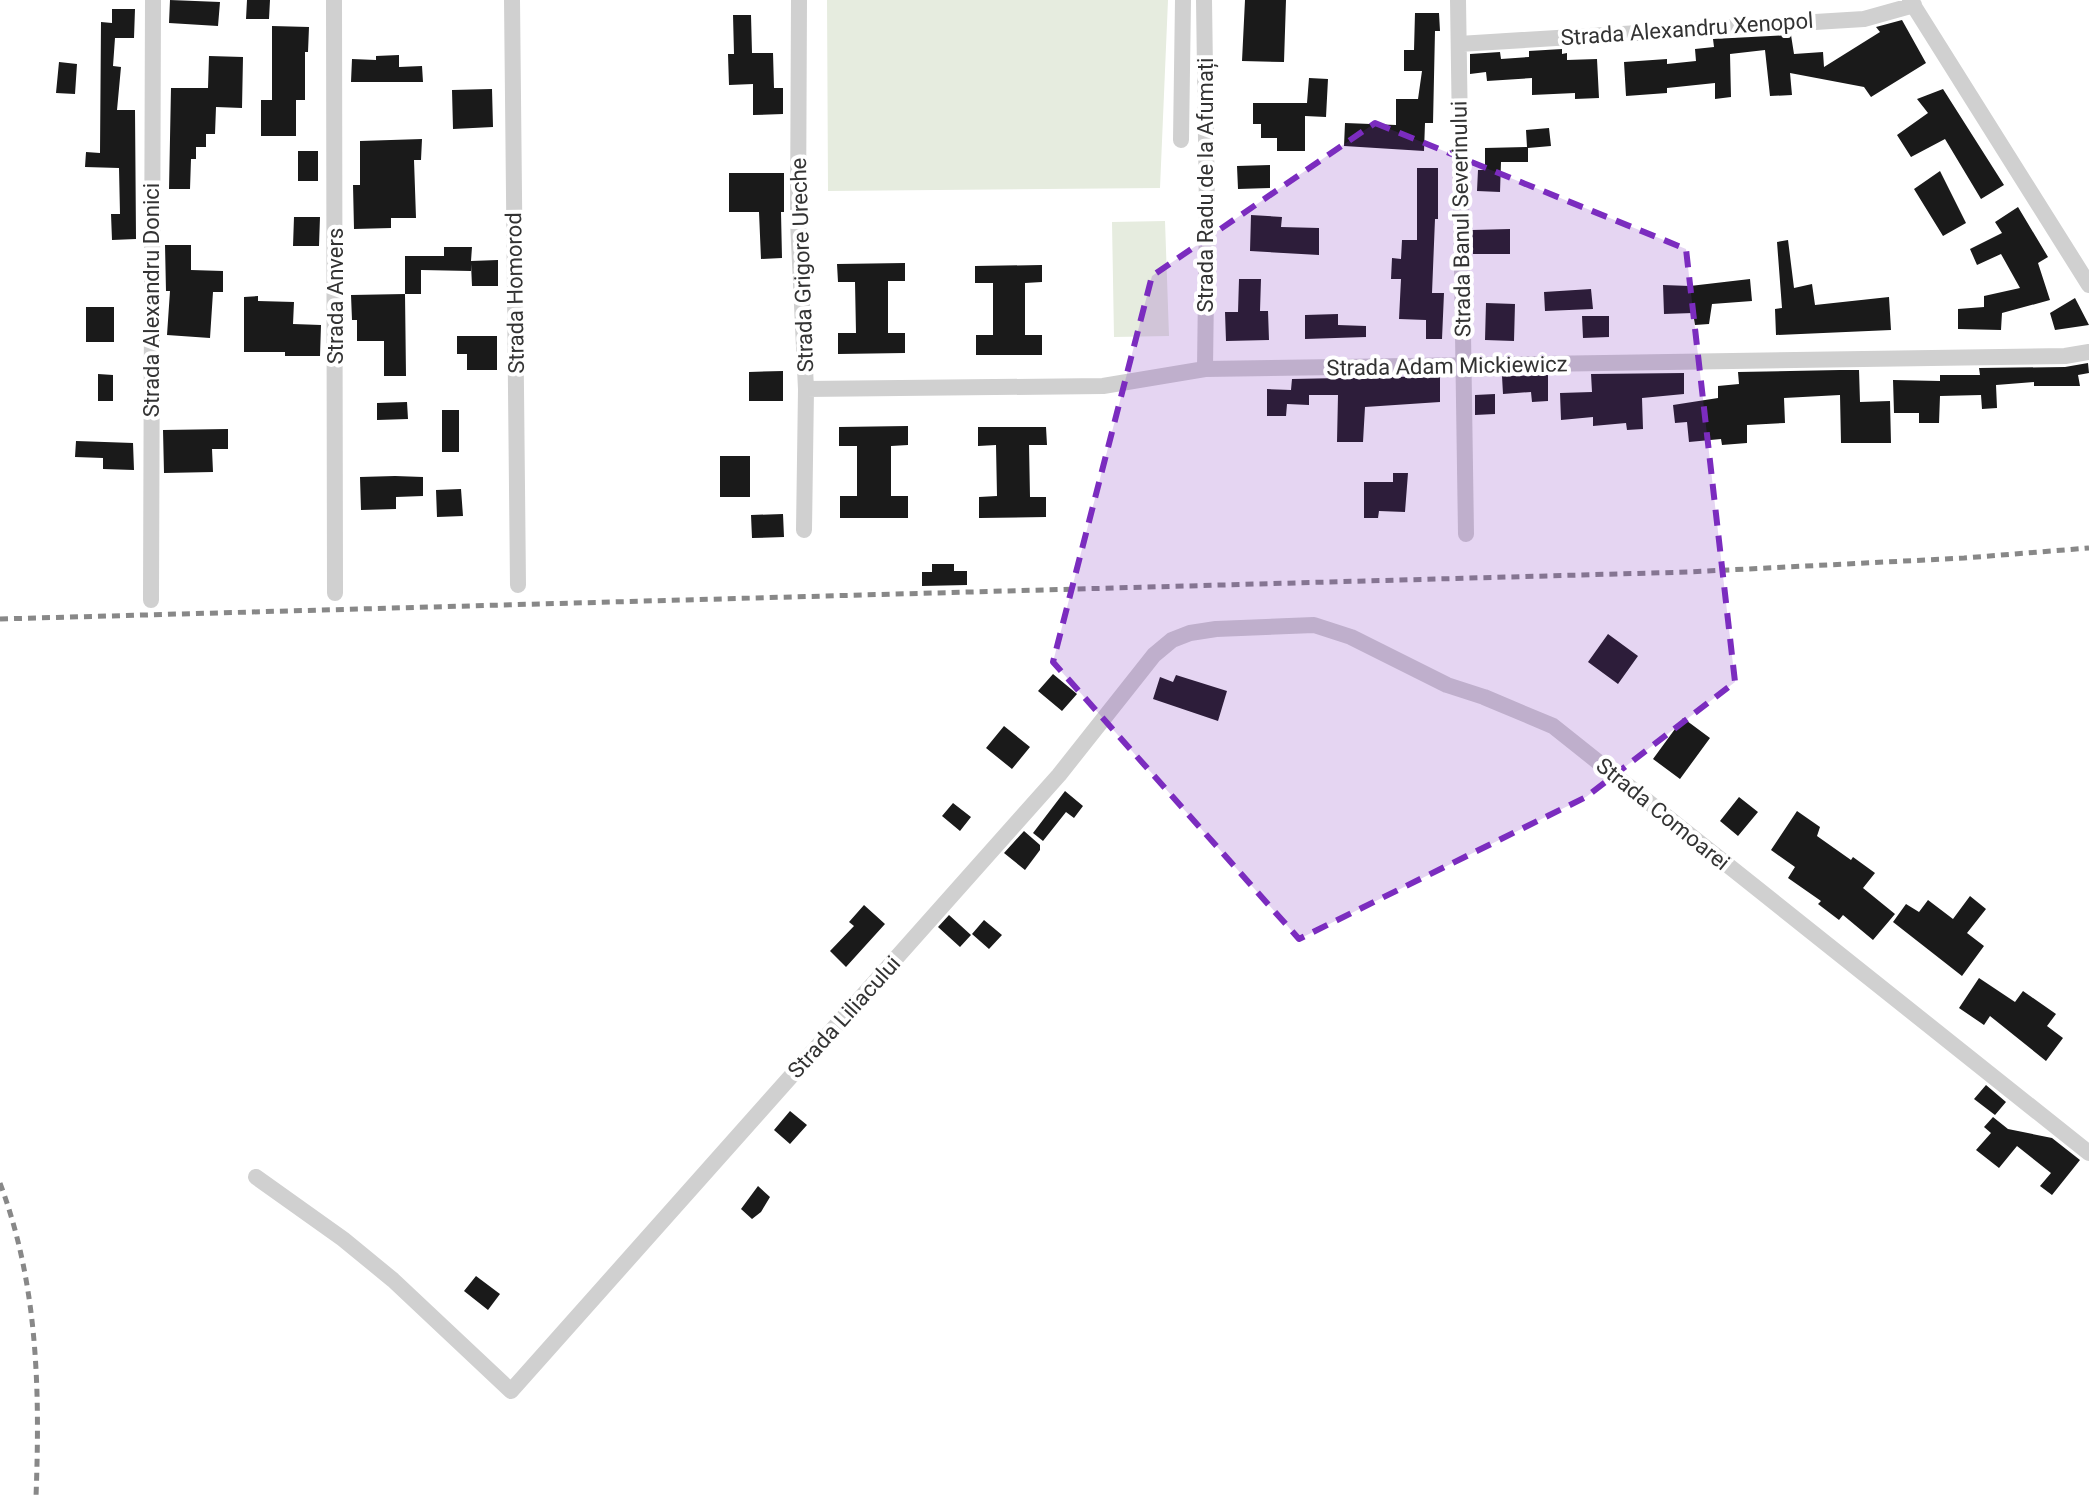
<svg xmlns="http://www.w3.org/2000/svg" width="2089" height="1497" font-family="Roboto,sans-serif">
	<rect width="100%" height="100%" fill="#fff"/>
	<!-- green -->
	<path fill="#e6ecdf" d="M827 0H1168L1160 188 828 191Z
		M1165 221 1169 336 1114 337 1112 222Z"/>
	<!-- building -->
	<path fill="#1a1a1a" d="M170 0 220 2 218 26 169 23Z
		M247 0H270L269 19H246Z
		M1245 0H1286L1284 62 1242 61Z
		M112 9H135L134 38H115L113 66 121 67 117 110H135L136 239 112 240 111 214H120L119 168 85 167 86 152 100 153 101 22 112 23Z
		M1415 13H1439L1440 31H1435L1433 123H1425L1424 151 1344 146 1345 123 1396 125V99H1418L1422 71H1404V50H1414Z
		M733 15H751L752 53H773L774 88H783V114L753 115V84L729 85 728 54H734Z
		M1902 20 1926 63 1871 97 1864 87 1790 73 1792 95 1770 96 1765 50 1730 54 1731 97 1715 99V83L1667 88V93L1626 96 1624 62 1667 59V64L1696 61 1695 49 1714 47 1713 39 1791 35 1794 54 1823 52 1824 67 1880 32 1876 27Z
		M272 26 309 27 308 52H305V100H296V136H261V100H272Z
		M1562 49V54L1567 53V60L1597 59 1599 98 1575 99V93L1532 95V78L1487 81 1486 72 1470 74V54L1500 52 1501 59 1529 57V51Z
		M399 55V67L422 66 423 82H351L352 59 376 60V56Z
		M209 56 243 57 242 108 216 107 215 134H206V147H196V159H191L190 189H169L171 88H208Z
		M59 62 77 64 75 94 56 93Z
		M1309 78 1328 79 1326 117 1305 116V151H1277V138H1261V124H1253V103H1307Z
		M492 89 493 127 453 129 452 90Z
		M1943 89 2004 185 1981 199 1945 139 1911 157 1897 135 1928 113 1917 99Z
		M1549 128 1551 146 1528 148V162H1501L1500 192 1477 191 1478 170H1485V148L1527 147 1526 130Z
		M422 139 421 160H414L416 218H391V228L354 229 353 185H360V141Z
		M298 151H318V181H298Z
		M1270 165V188L1238 189 1237 166Z
		M1417 168H1438V219H1435L1432 293H1444L1442 339H1426V320L1399 319 1401 279H1391L1392 258 1401 259 1402 240H1417Z
		M1940 171 1966 223 1943 236 1914 189Z
		M729 173H784V212H781L782 258 761 259 759 212H729Z
		M2018 207 2048 257 2038 263 2050 300 2002 313 2001 330 1958 329V309L1984 307V296L2020 288 2001 254 1977 265 1970 249 2002 233 1995 222Z
		M1251 215 1282 217 1281 227 1319 228V255L1250 251Z
		M294 217H320L319 246H293Z
		M1510 229V254H1473L1472 230Z
		M1788 240 1794 288 1812 284 1815 305 1889 297 1891 330 1776 335 1775 309 1782 308 1777 242Z
		M165 245H191V270L223 271V292H213L210 338 167 335 170 291H166Z
		M444 247H472L471 261 498 260V286H472L471 264V271L421 270V294H405V256H444Z
		M905 263V281H888V333H905V353L838 354V333H856L855 282H838L837 264Z
		M1042 265V282L1025 283V335H1042V355H976V335H993V283H975V266Z
		M1239 279H1261L1260 311H1268L1269 340 1226 341 1225 312H1238Z
		M1750 279 1752 301 1712 304 1709 324 1695 325 1693 313 1664 314 1663 285 1690 286Z
		M1591 289 1593 309 1545 311 1544 292Z
		M405 294 406 376H384V341H357V320H352L351 295Z
		M258 296V301L294 302 293 324 321 325 320 356H285V352H244V297Z
		M2075 298 2089 325 2055 330 2050 313Z
		M1486 303 1515 304 1514 341 1485 340Z
		M86 307H114V342H86Z
		M1338 314V325L1366 326V337L1305 339V315Z
		M1582 316H1609V337L1583 338Z
		M457 336H497V370H467V354H457Z
		M2088 363 2089 373 2078 375 2080 386H2034V382L1996 385 1997 408 1982 409 1981 395 1940 396 1939 423H1919V413H1894L1893 380 1940 381V375H1980L1979 368 2065 367Z
		M1840 370H1859L1860 402 1890 401 1891 443H1841L1840 395 1784 398 1785 423 1747 425V443L1722 445 1721 439 1689 442 1687 422 1675 423 1673 405 1718 398V386L1739 384 1738 372Z
		M783 371V401H749V372Z
		M1684 373V394L1642 398 1643 429 1627 430 1626 423 1593 426V417L1561 420 1560 393 1592 392 1591 374Z
		M98 374 113 375V401H98Z
		M1548 375V401L1532 402 1531 392 1503 394 1502 376Z
		M1440 376V402L1365 407 1363 442H1337L1338 395H1309V405L1287 404 1286 416H1267V389L1291 390 1292 379Z
		M1495 394V414L1475 415V395Z
		M407 402 408 419 377 420V403Z
		M442 410H459V452H442Z
		M908 426V445L891 446V496H908V518H840V496H857V446H839V427Z
		M978 427H1046L1047 445H1029L1030 497H1046V517L979 518V497L997 496 996 445 978 446Z
		M228 429V449H212L213 472 164 473 163 430Z
		M76 441 133 443 134 470 103 469V458L75 457Z
		M720 456H750V497H720Z
		M1393 473H1408L1405 512 1379 511 1378 518H1364V482H1393Z
		M395 476 423 477V496L396 497V509L361 510 360 477Z
		M461 489 463 516 437 517 436 490Z
		M783 514 784 537 752 538 751 515Z
		M932 564H954V571H967V585L922 586V572H932Z
		M1608 634 1638 656 1618 684 1588 662Z
		M1053 674 1077 694 1062 711 1038 691Z
		M1176 675 1227 691 1218 721 1153 699 1160 677 1173 682Z
		M1683 718 1710 738 1680 779 1653 759Z
		M1004 726 1030 747 1012 769 986 748Z
		M1065 791 1083 806 1074 818 1066 812 1043 841 1033 833Z
		M1739 797 1758 812 1738 836 1720 821Z
		M953 803 971 817 960 831 942 816Z
		M1797 811 1820 827 1817 836 1851 860 1853 857 1875 873 1863 888 1895 914 1873 940 1843 915 1839 920 1818 904 1821 901 1788 878 1795 867 1771 850Z
		M1024 831 1040 845V850L1025 870 1004 853Z
		M1970 896 1986 909 1967 933 1984 946 1962 976 1893 922 1906 904 1919 912 1928 900 1953 919Z
		M864 905 885 924 846 967 830 951 854 926 849 922Z
		M949 915 971 935 960 947 938 927Z
		M984 920 1002 935 989 949 972 934Z
		M1979 978 2015 1002 2023 991 2056 1014 2047 1026 2063 1038 2046 1061 1990 1016 1984 1025 1959 1008Z
		M1986 1085 2006 1102 1995 1115 1974 1099Z
		M790 1111 807 1125 790 1144 774 1130Z
		M1993 1117 2008 1129 2052 1138 2080 1160 2052 1195 2040 1186 2051 1173 2017 1146 1999 1168 1976 1150 1991 1133 1984 1127Z
		M758 1186 770 1197 761 1212 752 1219 741 1209Z
		M476 1276 500 1294 488 1310 464 1291Z"/>
	<g fill="none" stroke-linecap="round" stroke-linejoin="round">
		<!-- minor -->
		<path stroke="#d0d0d0" stroke-width="16" d="M334 0 335 593
			M512 0 518 585
			M799 0 798 221 806 389 804 530
			M1204 0 1207 211 1205 369
			M1458 0 1466 534
			M1910 0 2089 285
			M1459 44 1864 19 1914 5
			M1181 140 1183 0
			M806 389 1103 386 1205 369 2065 356 2089 352
			M151 600 153 0
			M256 1177 343 1239 393 1280 511 1391 1059 775 1154 655 1172 640 1190 633 1216 629 1314 625 1351 637 1447 685 1484 697 1553 726 2089 1153"/>
		<!-- rail -->
		<path stroke="#888" stroke-width="5" stroke-dasharray="8 6" stroke-linecap="butt" d="M0 619 1688 572 1964 558 2089 548
			M0 1183C38 1285 40 1389 36 1497"/>
	</g>
	<!-- marked area -->
	<path fill="#7b2cbf" fill-opacity="0.2" stroke="#7b2cbf" stroke-width="6" stroke-dasharray="16 10" stroke-linejoin="round" d="M1375 123 1686 249 1735 682 1586 797 1299 939 1053 662 1152 276Z"/>
	<g text-anchor="middle" dominant-baseline="central" stroke-width="8" stroke-linejoin="round" paint-order="stroke">
		<!-- street labels -->
		<g font-size="22" fill="#333" stroke="#fff">
			<text transform="translate(1687 29) rotate(-4)">Strada Alexandru Xenopol</text>
			<text transform="translate(1205 185) rotate(-90)">Strada Radu de la Afumați</text>
			<text transform="translate(1461 219) rotate(-91)">Strada Banul Severinului</text>
			<text transform="translate(802 265) rotate(-92)">Strada Grigore Ureche</text>
			<text transform="translate(515 293) rotate(-91)">Strada Homorod</text>
			<text transform="translate(335 296) rotate(-90)">Strada Anvers</text>
			<text transform="translate(151 300) rotate(-90)">Strada Alexandru Donici</text>
			<text transform="translate(1447 366) rotate(-1)">Strada Adam Mickiewicz</text>
			<text transform="translate(1663 814) rotate(39)">Strada Comoarei</text>
			<text transform="translate(844 1017) rotate(-48)">Strada Liliacului</text>
		</g>
	</g>
</svg>
